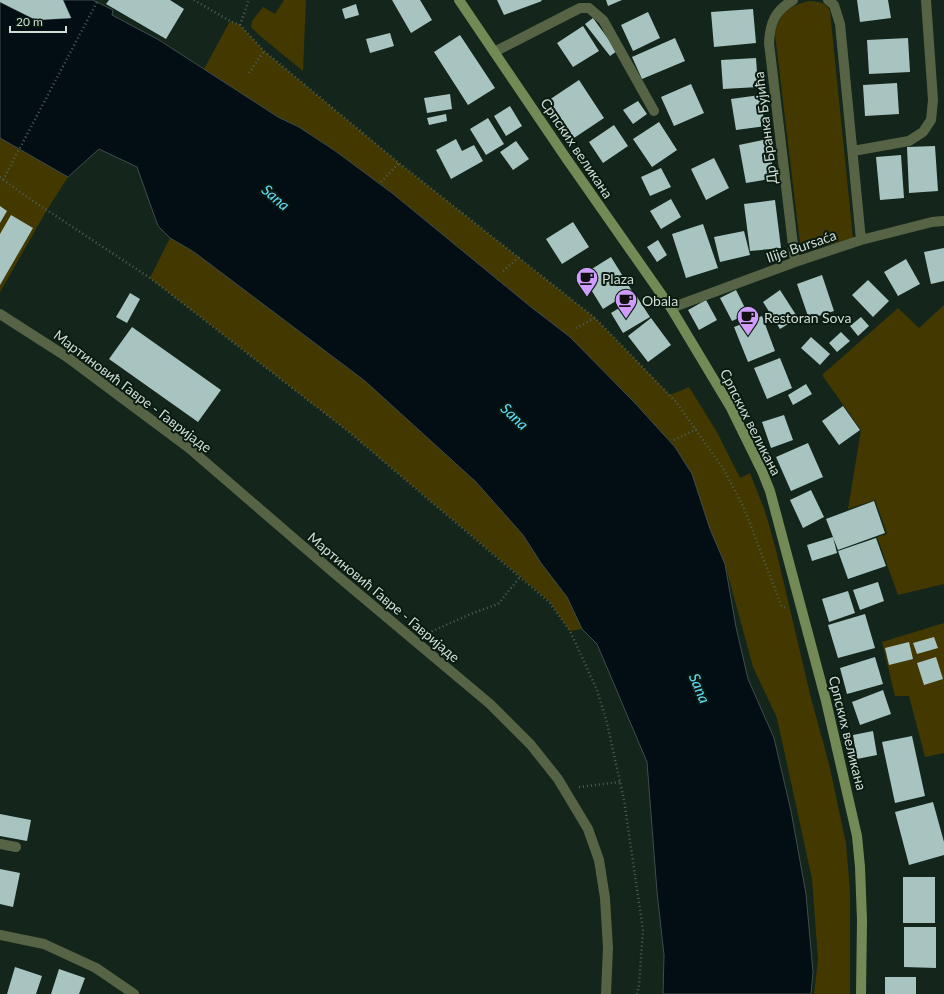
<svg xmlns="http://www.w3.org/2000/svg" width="944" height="994" font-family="Lato,sans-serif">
	<rect width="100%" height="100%" fill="#14261b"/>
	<!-- green -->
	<path fill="#423800" d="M284 0H306L303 71 259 35 251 27 252 21 263 7 275 14Z
		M810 1C819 2 826 2 830 11L853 238 801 252 775 34C779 12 790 5 810 1Z
		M230 21 240 25 264 51 399 163 595 318 670 395 689 387 717 432 740 478 750 473 765 511 776 550 811 698 829 764 846 843 850 892V994H814L818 959 812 879 777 718 753 667 725 564 710 529 654 425 570 337 531 307 392 193 334 150 299 127 278 117 204 69Z
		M0 138 68 177 47 210 0 292Z
		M170 238 194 252 365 381 476 482 523 535 541 563 567 597 582 629 570 631 549 601 349 432 150 278Z
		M944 305V584L898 595 877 537 887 534 875 500 848 509 861 430 822 375 898 308 919 328Z
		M944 623V753L925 757 909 696H895L882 642Z"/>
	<!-- water -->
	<path fill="#020e13" stroke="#404c4d" d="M63 0H93L113 10 112 15 159 40 278 117 299 127 334 150 392 193 531 307 570 337 634 402 675 447 692 474 710 529 725 564 736 627 748 679 774 738 791 811 806 894 813 972 811 994H663L664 955 657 892 647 762 597 644 582 629 567 597 541 563 523 535 476 482 365 381 194 252 170 238 158 226 137 167 99 149 68 177 0 138V2L36 20 71 18Z"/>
	<!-- building -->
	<path fill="#a8c4c1" d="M0 0H63L71 18 36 20 0 2Z
		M109 0H170L184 9 166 39 106 4Z
		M392 0H420L432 20 411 33Z
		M497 0H541L542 1 504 15Z
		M606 0H622L608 6Z
		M857 0H888L891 18 860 22Z
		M356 4 359 15 345 19 342 9Z
		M753 9 756 43 714 47 711 12Z
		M648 12 660 38 633 51 621 25Z
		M593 18 617 51 610 56 585 24Z
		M583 26 599 51 573 67 557 43Z
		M390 33 394 46 370 53 366 39Z
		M460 35 495 88 468 105 434 52Z
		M675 38 685 61 642 79 632 57Z
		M908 38 910 72 869 74 867 40Z
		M756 58 758 87 723 89 721 60Z
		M579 80 604 118 574 138 549 100Z
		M897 83 899 114 865 116 863 85Z
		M691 84 704 113 674 126 661 97Z
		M450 94 452 109 427 113 424 98Z
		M760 95 765 126 736 130 731 99Z
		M638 101 647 114 633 124 623 110Z
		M510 106 522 126 506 136 494 116Z
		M446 114 447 121 429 125 427 118Z
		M488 118 504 144 486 155 470 129Z
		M659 122 677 150 652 167 633 139Z
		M614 125 628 146 603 163 589 142Z
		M456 139 462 151 474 145 483 161 451 179 436 150Z
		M767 139 775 178 746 183 739 145Z
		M516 141 529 159 513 170 500 152Z
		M935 146 938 191 909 193 907 147Z
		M901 155 904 198 880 200 876 157Z
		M714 158 729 188 706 200 691 169Z
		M661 168 671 187 650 196 641 177Z
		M671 199 681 217 661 229 650 211Z
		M775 200 781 248 750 251 744 204Z
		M0 206 7 211 0 223Z
		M11 215 33 228 0 285V234Z
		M573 222 589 247 562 264 546 239Z
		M703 224 718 268 686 278 672 234Z
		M744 231 750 255 720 262 714 237Z
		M658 240 667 255 657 262 647 247Z
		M944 248V281L931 284 924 252Z
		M611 257 632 291 603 309 582 275Z
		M906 259 920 284 898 296 884 272Z
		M822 275 834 311 809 319 797 284Z
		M868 280 889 301 873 317 852 295Z
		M736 290 748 314 732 321 720 298Z
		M780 290 798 318 780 329 763 302Z
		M130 293 140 299 127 323 116 317Z
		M637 297 650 317 623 333 611 313Z
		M706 300 717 320 699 330 688 310Z
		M762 316 775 351 748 362 734 327Z
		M861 317 869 326 858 336 850 326Z
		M651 318 671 345 648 362 628 336Z
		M132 327 221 390 198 422 109 359Z
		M841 332 850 341 837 352 829 343Z
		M811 337 830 354 820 365 801 348Z
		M780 358 792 388 767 399 754 368Z
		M806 384 812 394 793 405 788 395Z
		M843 406 860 430 839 445 822 421Z
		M784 415 793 440 771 448 762 422Z
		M808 443 823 477 791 491 776 457Z
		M811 490 824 517 803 528 790 500Z
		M874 501 885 533 838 550 826 519Z
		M833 537 837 553 812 561 807 545Z
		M876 538 886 566 848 579 838 551Z
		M878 582 884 601 860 610 853 590Z
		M848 591 855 613 829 622 822 599Z
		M865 614 875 648 838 658 828 625Z
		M934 637 938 648 917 654 913 643Z
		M909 642 913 659 889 665 885 648Z
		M875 657 883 684 847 694 840 668Z
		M936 657 943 679 924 685 917 663Z
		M883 690 891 714 860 725 852 702Z
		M873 731 877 755 857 759 853 735Z
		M912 736 925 796 895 803 882 742Z
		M933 802 944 842V855L909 865 895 812Z
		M0 814 31 820 27 841 0 836Z
		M0 869 20 873 13 907 0 904Z
		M903 877H935V923H903Z
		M904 927H936V968L904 967Z
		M15 967 42 976 36 994H7Z
		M59 969 85 978 79 994H51Z
		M885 977H916V994H885Z"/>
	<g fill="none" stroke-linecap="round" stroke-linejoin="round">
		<!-- path -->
		<path stroke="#4f5f55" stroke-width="2.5" stroke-dasharray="1 3" stroke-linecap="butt" d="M194 0 230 21 240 25 264 51 399 163 595 318 628 352 676 402 723 468 744 508 782 607 787 608
			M240 25 249 0
			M249 73 264 51
			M0 177 24 195 150 278 349 432 549 602 570 631 597 690 607 723 624 800 643 930 639 985 637 994
			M3 180 98 0
			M381 182 399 163
			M503 271 519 257
			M576 328 595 318
			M674 440 697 429
			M428 633 473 613 498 604 520 577
			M579 787 620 782"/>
		<!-- street -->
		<path stroke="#566445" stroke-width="10" d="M793 0C775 11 770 22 769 43L795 262
			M828 0 834 5 840 24 861 240
			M494 52 580 8H589L603 20 654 111
			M853 151 909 141 923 132 931 120 933 100 926 0
			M671 308 795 262 861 240 932 222 944 221
			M0 314 67 357 189 448 334 573 490 704 531 745 558 779 588 829 599 860 605 898 608 948 606 994
			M0 844 16 847
			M0 935 44 944 96 968 134 994"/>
		<!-- secondary -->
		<path stroke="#738a57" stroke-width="10" d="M459 0 566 158 671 308 731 408 762 471 770 491 826 701 857 836 860 867 862 920 861 994"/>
	</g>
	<!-- icons -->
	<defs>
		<g id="cafe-pin" transform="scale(1.15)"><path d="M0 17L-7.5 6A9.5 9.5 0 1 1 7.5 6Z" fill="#d09dff" stroke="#0a1c12"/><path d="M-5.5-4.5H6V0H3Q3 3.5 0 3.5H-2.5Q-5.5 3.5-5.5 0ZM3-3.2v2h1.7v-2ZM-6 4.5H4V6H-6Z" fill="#111"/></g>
	</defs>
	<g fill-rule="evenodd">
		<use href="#cafe-pin" x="587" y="278"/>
		<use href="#cafe-pin" x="626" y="300"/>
		<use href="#cafe-pin" x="748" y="317"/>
	</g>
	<g text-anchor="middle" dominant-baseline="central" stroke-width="4" stroke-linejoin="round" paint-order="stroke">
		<!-- street labels -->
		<g font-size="14" fill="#d1dcd5" stroke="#0a1c12">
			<text transform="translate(765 128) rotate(-97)">Др Бранка Бујића</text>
			<text transform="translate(577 148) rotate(56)">Српских великана</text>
			<text transform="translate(801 246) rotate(-19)">Ilije Bursaća</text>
			<text transform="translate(133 391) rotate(37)">Мартиновић Гавре - Гавријаде</text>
			<text transform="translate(751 422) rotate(63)">Српских великана</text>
			<text transform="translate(384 597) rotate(40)">Мартиновић Гавре - Гавријаде</text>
			<text transform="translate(848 733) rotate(76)">Српских великана</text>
		</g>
		<!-- poi labels -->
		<g font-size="14" fill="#d1dcd5" stroke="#0a1c12" text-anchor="start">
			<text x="602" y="278">Plaza</text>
			<text x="642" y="300">Obala</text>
			<text x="764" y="317">Restoran Sova</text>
		</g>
		<!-- water labels -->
		<g font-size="15" font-style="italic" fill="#65dbfb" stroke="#0a1c12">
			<text transform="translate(276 197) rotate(41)">Sana</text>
			<text transform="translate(515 416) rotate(43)">Sana</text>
			<text transform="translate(700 688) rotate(67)">Sana</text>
		</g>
	</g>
	<!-- scale -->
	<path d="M10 26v6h56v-6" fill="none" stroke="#d1dcd5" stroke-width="2"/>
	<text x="16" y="26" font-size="12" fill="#d1dcd5" stroke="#0a1c12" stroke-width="3" paint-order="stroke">20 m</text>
</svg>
